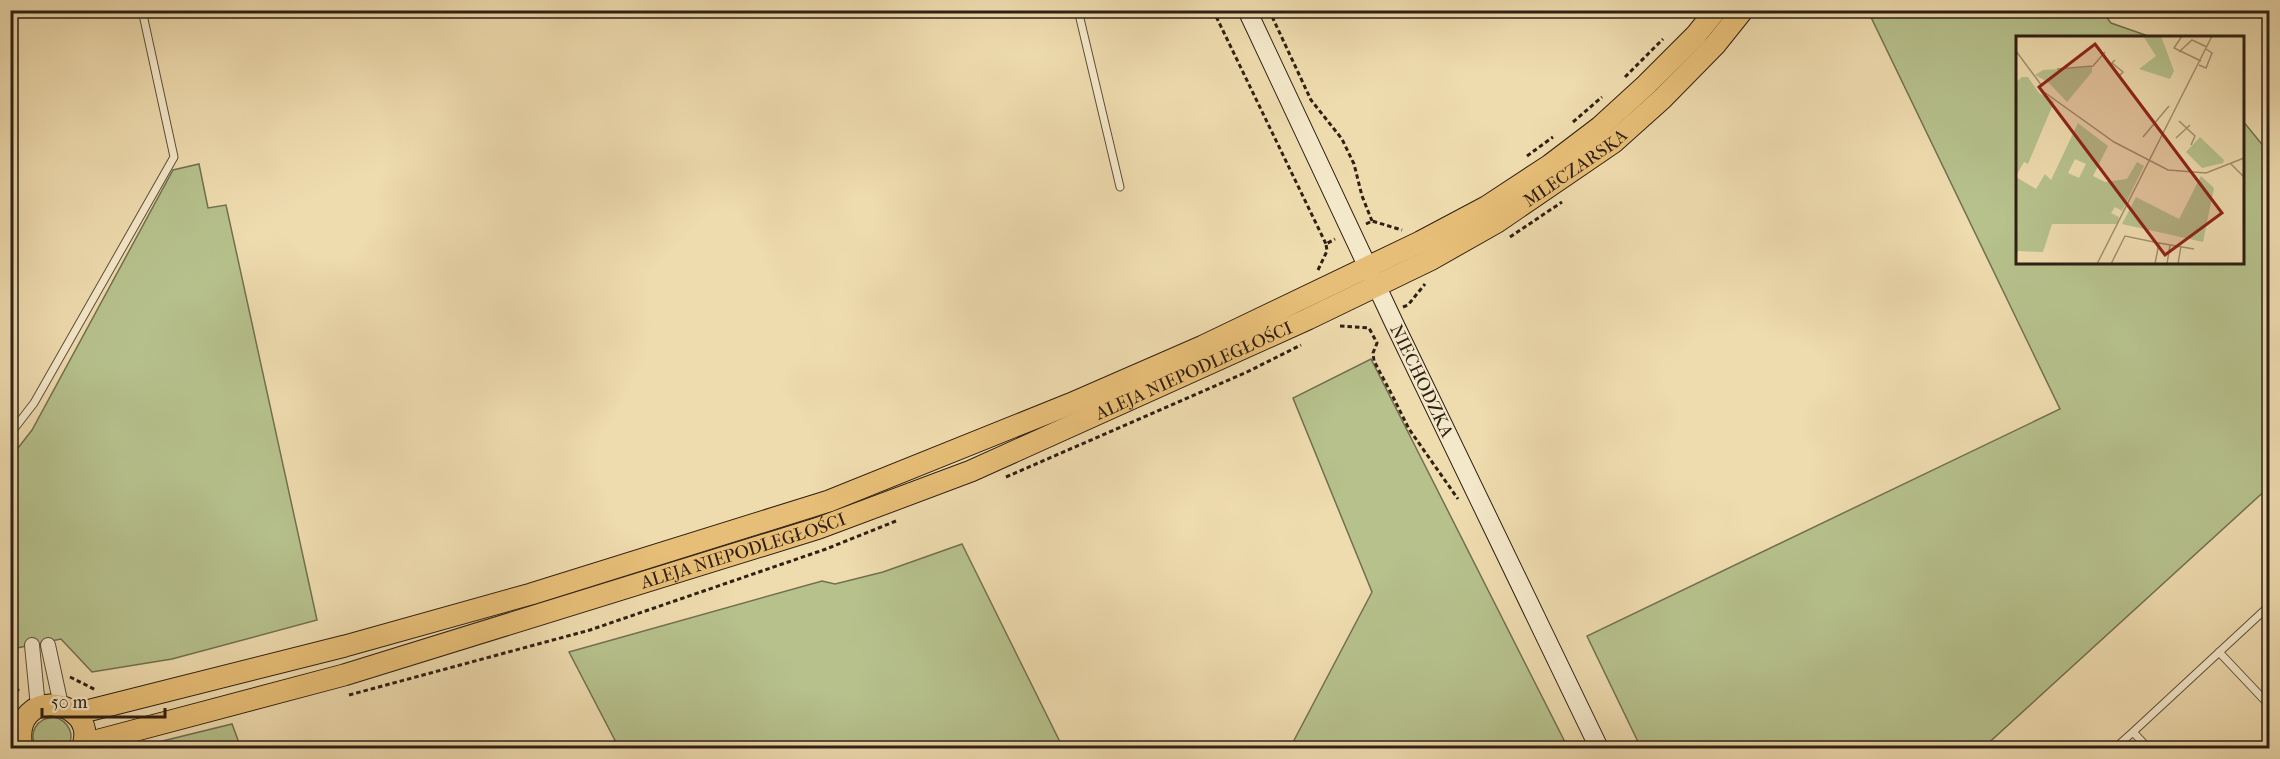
<svg xmlns="http://www.w3.org/2000/svg" width="2280" height="759" font-family="'IM FELL French Canon',serif">
	<rect width="100%" height="100%" fill="#eedbae"/>
	<filter id="stains"><feTurbulence type="fractalNoise" baseFrequency=".00333" numOctaves="4"/><feColorMatrix values="0 0 0 0 .2 0 0 0 0 .09 0 0 0 0 .02 0 0 0 .5 -.17"/></filter>
	<radialGradient id="worn" r=".72"><stop offset=".6" stop-color="#630" stop-opacity="0"/><stop offset="1" stop-color="#630" stop-opacity=".3"/></radialGradient>
	<!-- green -->
	<path fill="#b6c18c" stroke="#727050" stroke-width="1.5" d="M1868 11H2102L2111 23 2151 37 2018 38V262H2242L2243 121 2269 153V487L1983 748H1641L1587 636 2060 409Z
		M199 164 208 208 226 205 317 620 172 659 92 672 61 639 17 648 11 662V457L32 430 173 170Z
		M1371 359 1568 748H1290L1372 592 1293 398Z
		M962 544 1063 748H619L569 652 822 581 835 584 883 572Z
		M54 717C69 721 75 734 68 748H37C27 733 37 718 54 717Z
		M232 724 241 748H134Z"/>
	<g fill="none" stroke-linecap="round" stroke-linejoin="round">
		<!-- lane casing -->
		<g stroke="#5f4f3a" stroke-width="9">
			<path id="lane" d="M1078 10 1120 187
				M10 434 34 403 174 157 142 10
				M2219 652 2270 706
				M2133 732 2270 605
				M2115 748 2133 732 2148 748"/>
		</g>
		<!-- street casing -->
		<g stroke="#5f4f3a" stroke-width="16">
			<path id="street" d="M32 645 38 707
				M48 645 61 705"/>
		</g>
		<!-- secondary casing -->
		<g stroke="#2f2013" stroke-width="20">
			<g id="secondary">
				<path id="s1" d="M1247 10 1394 323 1599 748"/>
			</g>
		</g>
		<!-- primary casing -->
		<g stroke="#2f2013" stroke-width="23">
			<g id="primary">
				<path d="M75 714 345 646 531 594 829 501 1070 404 1203 346 1420 242 1486 207 1550 165 1600 127 1646 85 1696 35 1716 10"/>
				<path id="s2" d="M84 744 344 675 819 528 971 471 1308 319 1430 260 1497 222 1614 142 1662 99 1715 45 1743 10"/>
				<path d="M22 748C9 683 102 699 82 748"/>
			</g>
		</g>
		<!-- path -->
		<path stroke="#2f2013" stroke-width="3" stroke-dasharray="4.5 3" stroke-linecap="butt" d="M1213 10 1326 244
			M1269 10 1311 100 1342 139 1354 164 1362 196 1372 221
			M1625 77 1663 39
			M1573 122 1602 97
			M1527 156 1553 137
			M1366 224 1372 221 1402 230
			M1510 237 1562 202
			M1318 270 1327 251 1326 244 1335 239
			M1403 307 1408 305 1425 284
			M1340 326 1369 328 1377 343 1373 353 1374 361 1392 395 1409 429 1458 499
			M1006 477 1247 372 1301 345
			M70 677 96 690
			M349 695 590 630 826 549 896 521
			M10 697 21 687"/>
		<!-- lane -->
		<use href="#lane" stroke="#f4e8ca" stroke-width="7"/>
		<!-- street -->
		<use href="#street" stroke="#f4e8ca" stroke-width="14"/>
		<!-- secondary -->
		<use href="#secondary" stroke="#f4e8ca" stroke-width="18"/>
		<!-- primary -->
		<use href="#primary" stroke="#e7be77" stroke-width="21"/>
	</g>
	<g text-anchor="middle" dominant-baseline="central" stroke-width="4.5" stroke-linejoin="round" paint-order="stroke">
		<!-- street labels -->
		<g font-size="18" fill="#2f2013" stroke="#f4e8ca">
			<text stroke="none"><textPath href="#s2" startOffset="1606">MLECZARSKA</textPath></text>
			<text stroke="none"><textPath href="#s2" startOffset="1173">ALEJA NIEPODLEGŁOŚCI</textPath></text>
			<text stroke="none"><textPath href="#s1" startOffset="410">NIECHODZKA</textPath></text>
			<text stroke="none"><textPath href="#s2" startOffset="687">ALEJA NIEPODLEGŁOŚCI</textPath></text>
		</g>
	</g>
	<!-- overview -->
	<g transform="translate(2016 36)">
		<rect width="228" height="228" fill="#eedbae"/>
		<path d="M127 0H145L158 35 154 43 123 33 140 20ZM76 31V36L51 66 32 46 19 39 27 34ZM6 41H12L23 57 38 66 12 128 8 126 0 140V46ZM62 87 92 110 77 140 89 146 111 143 121 126 128 130 106 175 99 171 95 177 103 181 102 188H36L27 216 2 215 0 222V141L20 153 29 138 35 144ZM59 123 70 128 63 142 52 137ZM184 101 208 124 207 127 186 132 170 116ZM185 140 198 152 187 206 106 188 120 161 163 183Z" fill="#b6c18c" fill-rule="evenodd"/>
		<path fill="none" stroke="#a29070" stroke-width="1.5" d="M166 0 158 12 185 25M0 15 26 50M163 16 176 4 191 11M99 24 96 27 107 36 103 40M183 29 190 32 196 17 190 13M41 33 77 30 89 16M28 56 98 106 152 134 190 137 228 122M163 85 179 100 175 109M127 101 153 70M160 102 174 89M215 128 228 141M143 207 178 213M81 228 196 0M95 228 109 200 143 207 139 228M151 228 154 209M162 228 165 210"/>
		<path fill="#8f2418" fill-opacity="0.15" stroke="#8f2418" stroke-width="3" d="M79 8 206 177 149 219 23 51Z"/>
		<rect width="228" height="228" fill="none" stroke="#2f2013" stroke-width="3"/>
	</g>
	<!-- margin -->
	<rect width="2280" height="759" fill="none" stroke="#eedbae" stroke-width="36"/>
	<rect x="12" y="12" width="2256" height="735" fill="none" stroke="#2f2013" stroke-width="3"/>
	<rect x="18" y="18" width="2244" height="723" fill="none" stroke="#2f2013" stroke-width="1.5"/>
	<!-- scale -->
	<path d="M42 708v9h123v-9" fill="none" stroke="#2f2013" stroke-width="3"/>
	<text x="51" y="708" font-size="18" fill="#2f2013" stroke="#f4e8ca" stroke-width="4.5" paint-order="stroke">50 m</text>
	<rect width="100%" height="100%" filter="url(#stains)"/>
	<rect width="100%" height="100%" fill="url(#worn)"/>
</svg>
